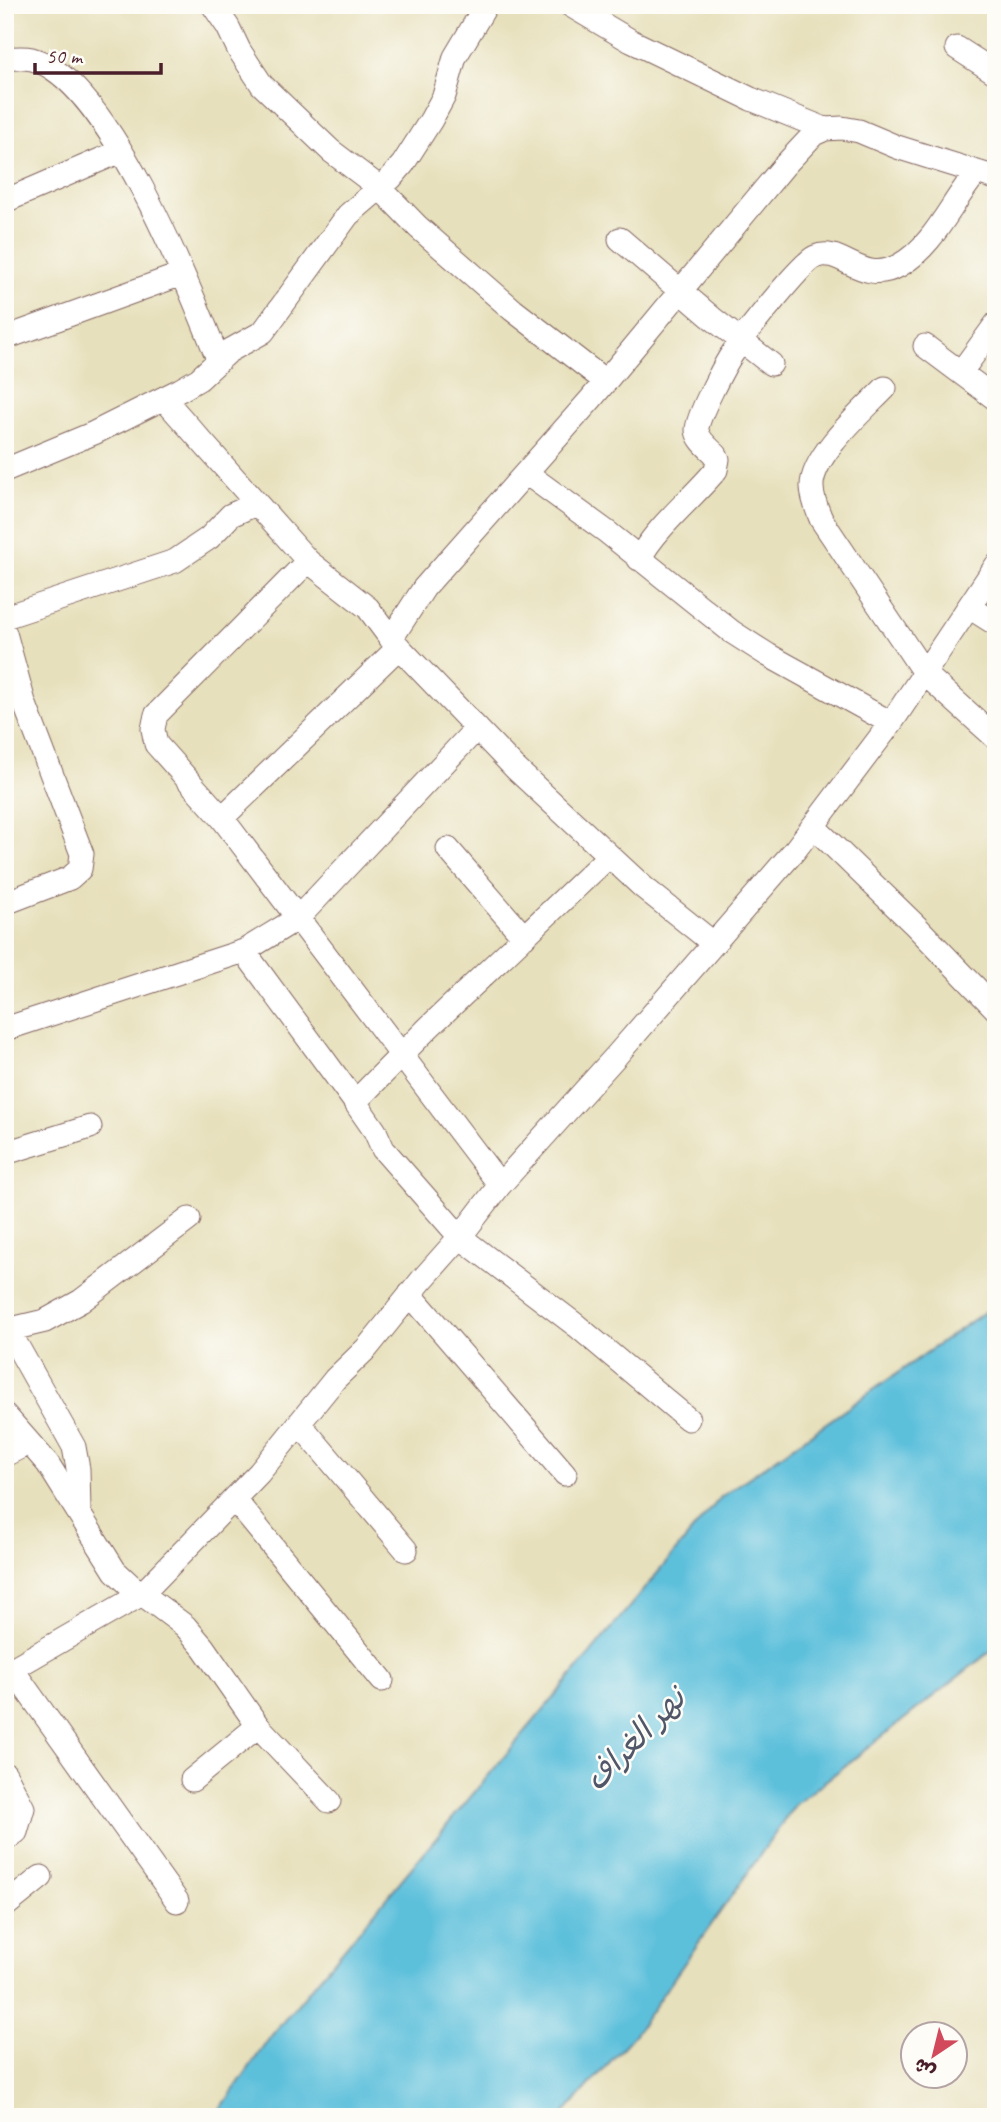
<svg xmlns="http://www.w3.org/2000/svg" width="1001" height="2122" font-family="Caveat,'Playpen Sans Arabic',sans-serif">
	<rect width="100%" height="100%" fill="#fdfcf7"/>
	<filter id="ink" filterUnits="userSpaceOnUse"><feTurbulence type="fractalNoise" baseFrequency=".0143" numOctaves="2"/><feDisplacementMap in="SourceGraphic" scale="14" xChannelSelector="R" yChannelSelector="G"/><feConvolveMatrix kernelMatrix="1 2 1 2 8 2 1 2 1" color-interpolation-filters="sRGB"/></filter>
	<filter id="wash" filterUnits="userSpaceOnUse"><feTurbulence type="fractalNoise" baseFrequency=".00686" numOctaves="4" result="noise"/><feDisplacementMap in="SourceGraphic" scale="28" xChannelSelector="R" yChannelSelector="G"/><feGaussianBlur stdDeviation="1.57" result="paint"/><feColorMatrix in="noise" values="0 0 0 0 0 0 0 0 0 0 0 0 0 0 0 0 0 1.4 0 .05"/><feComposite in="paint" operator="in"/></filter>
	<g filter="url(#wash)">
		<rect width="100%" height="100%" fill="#e7e0bc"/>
		<!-- water -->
		<path fill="#5dc0db" stroke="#547083" stroke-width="2" d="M996 1304V1647L795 1805 634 2035 561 2117H215L271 2036 721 1497Z"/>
	</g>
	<g filter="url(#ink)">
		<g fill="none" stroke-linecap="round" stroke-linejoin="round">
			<!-- minor casing -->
			<g stroke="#81635e" stroke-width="25">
				<path id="minor" d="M213 5 228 27 239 50 262 85 331 151 380 188 418 227 513 310 605 381
					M570 5 631 41 751 99 825 129
					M957 48 996 73
					M5 59C14 58 23 57 32 59 108 79 190 288 218 359
					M5 201 121 151
					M620 239 712 318 771 364
					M5 338 182 274
					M925 346 996 399
					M961 372 996 324
					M885 388C864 410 811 456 812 487 812 498 817 509 821 519L925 674 996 738
					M164 399 308 561 368 608 391 639 516 769 643 887 713 943
					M5 470 94 433 180 390 199 379 229 351 263 332 348 215 391 178 403 164 431 120 444 96 455 57 486 5
					M526 473 607 532 732 632 768 655 891 723
					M639 559C658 525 691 500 716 470L718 459 716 455C709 448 698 440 697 430 695 421 725 364 732 354 742 338 801 263 815 257 842 245 861 287 900 265 935 245 951 202 977 172
					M308 561 156 715 153 729 156 744 222 818 500 1185
					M969 607 996 624
					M5 617 175 561 209 538 231 515 256 504
					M5 633 24 702 82 854 80 869 70 878 5 903
					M391 639 424 588 591 399 784 166 814 134 825 129 842 128 859 131 897 147 996 178
					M222 818 399 647
					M813 826 916 926 996 1009
					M448 849 524 937
					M609 856 428 1028 355 1102 375 1131 383 1149 460 1237 577 1326 688 1419
					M244 951 355 1102
					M5 1029 244 951 298 918 477 728
					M5 1153 90 1127
					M410 1294 565 1474
					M5 1324 74 1447 78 1469 79 1511
					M7 1330 45 1321 81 1301 189 1219
					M5 1415 48 1464 115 1571 130 1585 185 1626 203 1647 258 1726 329 1801
					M299 1423 406 1550
					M5 1455 29 1443
					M234 1499 382 1680
					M12 1669 177 1901
					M5 1673 142 1594 259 1473 335 1379 367 1348 421 1281 460 1237 500 1185 617 1055 795 850 891 723 996 566
					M5 1774 23 1808 16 1832 5 1840
					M192 1780 258 1726
					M5 1906 41 1877"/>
			</g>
			<!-- minor -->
			<use href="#minor" stroke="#fff" stroke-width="23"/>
		</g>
	</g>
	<g text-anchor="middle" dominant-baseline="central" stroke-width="5" stroke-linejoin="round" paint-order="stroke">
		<!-- water labels -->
		<g font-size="32" font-style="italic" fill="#515769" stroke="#fdfcf7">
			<text transform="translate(635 1739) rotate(-46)">نهر الغراف</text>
		</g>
	</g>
	<!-- margin -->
	<rect width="1001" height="2122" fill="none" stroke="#fdfcf7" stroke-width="28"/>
	<!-- north arrow -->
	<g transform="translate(934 2055) rotate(215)"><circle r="33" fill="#fdfcf7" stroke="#b5a4a5" stroke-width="2"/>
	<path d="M0-5L12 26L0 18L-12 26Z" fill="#d1495b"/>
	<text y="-10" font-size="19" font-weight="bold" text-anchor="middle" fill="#4a1f2b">ش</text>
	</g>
	<!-- scale -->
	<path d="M35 63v10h126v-10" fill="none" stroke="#4a1f2b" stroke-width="3.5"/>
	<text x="46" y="63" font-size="21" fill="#4a1f2b" stroke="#fdfcf7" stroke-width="5" paint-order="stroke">50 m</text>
</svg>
